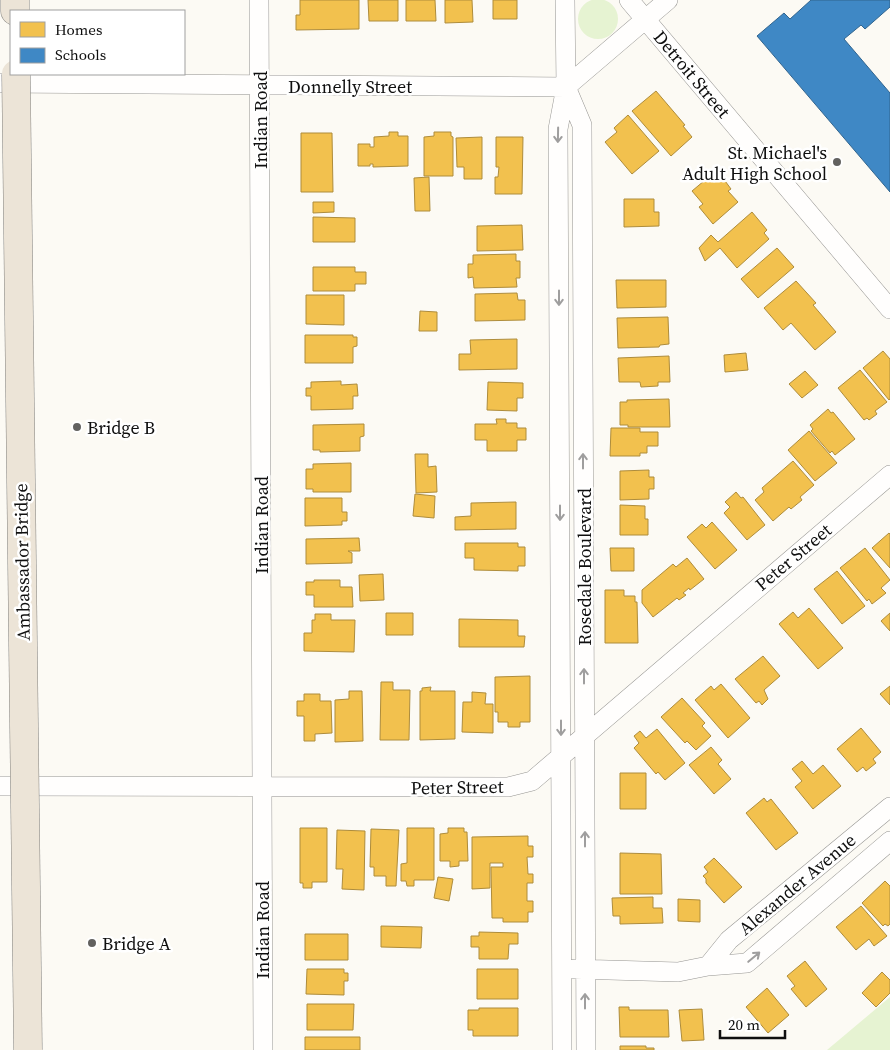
<svg xmlns="http://www.w3.org/2000/svg" width="890" height="1050" font-family="'Source Serif 4',serif">
	<rect width="100%" height="100%" fill="#fcfaf4"/>
	<!-- green -->
	<path fill="#e6f3d2" d="M578 19a20 20 0 1 1 40 0a20 20 0 1 1-40 0Z
		M890 997V1050H827Z"/>
	<!-- homes -->
	<path fill="#f2c14e" stroke="#ae8c3b" d="M300 0H359V29L296 30V15H300Z
		M368 0H398V21H369Z
		M406 0H435L436 21H406Z
		M445 0H472L473 22 445 23Z
		M493 0H517V19H493Z
		M656 91 685 125 683 126 692 137 671 156 632 111Z
		M628 115 659 151 632 174 605 142 617 132 614 128Z
		M389 132H398V136H408V166L373 167V164H370V166H358V144H370V147H374V137L389 136Z
		M434 132H451V136L453 137V176H424V137L434 136Z
		M301 133H332L333 192H301Z
		M482 137V179H464V167H457L456 138Z
		M496 137H523L522 194H495V177H498L499 167H496Z
		M717 170 731 189 728 191 738 202 713 224 699 207 703 204 692 191Z
		M429 177 430 211H415L414 178Z
		M624 199H654V212H659V226L624 227Z
		M313 202H334V212L313 213Z
		M752 212 767 230 764 233 769 239 737 268 720 248 705 261 699 248 711 235 718 242Z
		M313 217 355 218V242H313Z
		M522 225 523 250 477 251V226Z
		M777 248 794 267 758 298 741 279Z
		M516 254V261H520V278H516L517 287 474 288 473 277 468 278V264H473V255Z
		M313 267H355V272H366V284H355V291H313Z
		M616 280H666V307L617 308Z
		M796 281 816 303 813 305 836 332 815 350 791 323 783 330 764 308Z
		M517 293 518 300H525V320L475 321V294Z
		M306 295H344V325L306 324Z
		M420 311 437 312V331H419Z
		M668 317 669 344 660 345 659 347 618 348 617 318Z
		M305 335H353V337H357V346L353 347V363H305Z
		M517 339V369L459 370V354H471L470 340Z
		M883 351 890 359V399L889 400 863 368Z
		M746 353 748 370 725 372 724 355Z
		M669 356 670 382H658V386L641 387 640 382H619L618 358Z
		M860 370 887 402 875 411 877 414 869 420 867 418 864 420 838 388Z
		M805 371 818 385 802 398 789 384Z
		M341 381V385L357 384 358 396H353V409L311 410V396H306V388H311V382Z
		M488 382 523 383V398H517V411L487 410Z
		M669 399 670 427H628V425H620V402H627V400Z
		M828 409 831 413 833 412 855 439 835 455 832 451 830 453 811 431 813 429 810 425Z
		M496 419H506V423H517V428H526V440H517V451H487V440H475V424H497Z
		M364 424V436L360 437V451L320 452V450H313V425Z
		M611 428H640V432H658V446H647V453H640V456H610Z
		M809 431 837 463 815 481 788 450Z
		M415 454H428V467L436 466 437 492 416 493Z
		M793 461 814 485 800 497 802 500 791 509 789 507 773 521 755 500 764 492 762 488Z
		M351 463V492H313V489H306V469H313V464Z
		M649 470V477H654V489H649V499L620 500V471Z
		M736 492 741 498 743 497 765 525 747 540 724 513 730 507 725 502Z
		M415 494 435 496 434 518 413 516Z
		M305 498H342V512H347V521H342V525L305 526Z
		M516 502V529L455 530V517L471 516V503Z
		M620 505 645 506V519H648V535H620Z
		M712 522 737 550 715 569 687 537 702 524 706 528Z
		M889 533 890 534V568L872 548Z
		M359 538 360 551H348L352 553V563L306 564V539Z
		M465 543H518V547H525V566H518V571L474 570V558H465Z
		M610 548H634V571H611Z
		M865 548 890 580 881 588 886 593 872 604 869 599 867 601 840 568Z
		M687 558 704 579 690 590 689 588 683 593 686 595 679 600 677 598 653 617 642 603V590L673 564 676 567Z
		M837 571 865 606 842 624 814 589Z
		M383 574 384 600 360 601 359 575Z
		M314 580H340V587H352L353 607H314V595H306V582H314Z
		M605 590H624V596H635V602H637L638 643H605Z
		M809 608 843 648 818 669 779 624 793 612 798 618Z
		M386 613H413V635H386Z
		M890 613V631L881 621Z
		M315 614H331V620H355L354 652 304 651V633H312V620H315Z
		M459 619 518 620V636H525L524 647H459Z
		M763 656 780 676 764 690 768 699 762 705 759 701 756 703 735 679Z
		M530 676V722H520V727H508V722H498V712H495V677Z
		M381 682H393V690H410L409 740H380Z
		M721 684 750 718 728 738 695 700 711 686 714 690Z
		M890 686V705L880 694Z
		M431 687 430 691H455V739L420 740V691H422V688Z
		M349 691H362L363 741 335 742V700L349 699Z
		M472 692 486 693 485 704H493V733L462 732 463 702H472Z
		M304 694H320V701H331L332 733 315 734V741H304V716H297V701H304Z
		M682 698 705 723 702 726 711 736 696 750 687 741 685 743 661 717Z
		M861 728 881 752 873 759 876 763 866 771 863 767 857 772 837 749Z
		M657 729 685 763 665 780 658 772 656 774 634 748 639 743 634 736 640 731 646 738Z
		M711 747 722 760 718 764 731 779 714 794 689 765Z
		M802 761 813 774 823 765 841 786 813 809 795 787 802 781 792 769Z
		M620 773H646V809H620Z
		M764 798 767 802 771 799 798 833 776 850 746 813Z
		M300 828H327V882H312V888H303V883H300Z
		M407 828H434V880H414V886H407L406 881H401V864L407 863Z
		M448 828H464V832H467L468 861H459V866L450 867V861H440V834L448 833Z
		M371 829 399 830 396 886H386V876H374V867H370Z
		M337 830 365 831 364 890 342 889 343 869H336Z
		M528 836V846H533V857H527L528 874H533V883H527V901H533V912H528V922H503V918H492L491 867H503V863H490V888L472 889V837Z
		M620 853 661 854 662 894H620Z
		M714 858 719 863 742 887 724 903 706 883V879L703 876 708 872 704 867Z
		M438 877 453 879 449 901 434 898Z
		M885 881 890 886V924L888 926 885 924 883 926 862 903Z
		M653 897V908H662L663 923 620 924V916H613L612 898Z
		M678 899 700 900V922L678 921Z
		M861 906 887 936 874 946 869 939 856 950 836 927Z
		M381 926 422 927 421 948 381 947Z
		M479 932 518 933V944H509L508 959H479V947H471V936H479Z
		M305 934H348V960H305Z
		M805 961 827 989 806 1007 791 989 795 986 787 976Z
		M307 969H344V973H348V981H344V995L306 994Z
		M477 969H518V999H477Z
		M882 972 890 980V993L876 1007 862 993Z
		M767 988 789 1015 768 1033 746 1007Z
		M307 1004H354L353 1030H307Z
		M619 1007H629V1010H668L669 1037H620Z
		M479 1008H518V1036H473V1030H468V1010H479Z
		M702 1009 704 1040 682 1041 679 1010Z
		M305 1037H360V1050H305Z
		M620 1046H646V1048H654V1050H620Z"/>
	<!-- schools -->
	<path fill="#3f88c5" stroke="#31648e" d="M811 0H890V7L865 29 861 25 844 39 890 93V192L757 36 784 13 790 19Z"/>
	<g fill="none" stroke-linecap="round" stroke-linejoin="round">
		<!-- minor casing -->
		<g stroke="#969592" stroke-width="20">
			<path id="minor" d="M259 0 263 1050
				M629 0 890 309
				M0 83 566 87 668 0
				M566 87 582 125 586 1050
				M0 786 508 787 532 781 890 475
				M708 966 729 940 890 807
				M574 969 678 972 708 966 747 963 890 841
				M562 1050 558 129 566 87 565 0"/>
		</g>
		<!-- trunk casing -->
		<g stroke="#83827f" stroke-width="29">
			<path id="trunk" d="M15 0V11"/>
		</g>
		<!-- minor -->
		<use href="#minor" stroke="#fffefd" stroke-width="19"/>
		<!-- trunk -->
		<use href="#trunk" stroke="#ece4d7" stroke-width="28"/>
		<!-- trunk-bridge casing -->
		<g stroke="#83827f" stroke-width="29" stroke-linecap="butt">
			<path id="trunk-bridge" d="M16 74 28 1050"/>
		</g>
		<!-- trunk-bridge -->
		<use href="#trunk-bridge" stroke="#ece4d7" stroke-width="28"/>
	</g>
	<!-- one-way arrows -->
	<defs><path id="oneway-shaft" d="M-6 0H5M1.5-3L5.5 0L1.5 3" fill="none" stroke-width="1.6" stroke-linecap="round" stroke-linejoin="round" transform="scale(1.25)"/></defs>
	<g stroke="#9f9e9e">
		<use href="#oneway-shaft" transform="translate(558 135) rotate(91)"/>
		<use href="#oneway-shaft" transform="translate(559 298) rotate(90)"/>
		<use href="#oneway-shaft" transform="translate(583 461) rotate(-90)"/>
		<use href="#oneway-shaft" transform="translate(560 513) rotate(90)"/>
		<use href="#oneway-shaft" transform="translate(584 676) rotate(-90)"/>
		<use href="#oneway-shaft" transform="translate(561 728) rotate(90)"/>
		<use href="#oneway-shaft" transform="translate(585 839) rotate(-90)"/>
		<use href="#oneway-shaft" transform="translate(754 957) rotate(-40)"/>
		<use href="#oneway-shaft" transform="translate(585 1001) rotate(-90)"/>
	</g>
	<!-- markers -->
	<g fill="#62615f" stroke="#fff" stroke-width="2">
		<circle cx="837" cy="162" r="5"/>
		<circle cx="77" cy="427" r="5"/>
		<circle cx="92" cy="943" r="5"/>
	</g>
	<g text-anchor="middle" dominant-baseline="central" stroke-width="5" stroke-linejoin="round" paint-order="stroke">
		<!-- street labels -->
		<g font-size="18" fill="#0f0f0f" stroke="#fff">
			<text transform="translate(692 74) rotate(50)">Detroit Street</text>
			<text x="350" y="86">Donnelly Street</text>
			<text transform="translate(260 120) rotate(-90)">Indian Road</text>
			<text transform="translate(261 525) rotate(-90)">Indian Road</text>
			<text transform="translate(793 557) rotate(-40)">Peter Street</text>
			<text transform="translate(22 562) rotate(-91)">Ambassador Bridge</text>
			<text transform="translate(584 567) rotate(-90)">Rosedale Boulevard</text>
			<text transform="translate(457 787) rotate(-1)">Peter Street</text>
			<text transform="translate(797 884) rotate(-40)">Alexander Avenue</text>
			<text transform="translate(262 930) rotate(-90)">Indian Road</text>
		</g>
		<!-- poi labels -->
		<g font-size="18" fill="#0f0f0f" stroke="#fff" text-anchor="start">
			<text x="827" y="152" text-anchor="end">St. Michael's<tspan x="827" dy="21">Adult High School</tspan></text>
			<text x="87" y="427">Bridge B</text>
			<text x="102" y="943">Bridge A</text>
		</g>
	</g>
	<!-- legend -->
	<rect x="10" y="10" width="175" height="65" fill="#ffffff" stroke="#9f9f9f"/>
	<rect x="20" y="22" width="25" height="15" fill="#f2c14e" stroke="#9f9f9f"/>
	<text x="55" y="35" font-size="15" fill="#0f0f0f">Homes</text>
	<rect x="20" y="48" width="25" height="15" fill="#3f88c5" stroke="#9f9f9f"/>
	<text x="55" y="60" font-size="15" fill="#0f0f0f">Schools</text>
	<!-- scale -->
	<path d="M720 1030v8h65v-8" fill="none" stroke="#0f0f0f" stroke-width="2.5"/>
	<text x="728" y="1030" font-size="15" fill="#0f0f0f" stroke="#ffffff" stroke-width="4" paint-order="stroke">20 m</text>
</svg>
